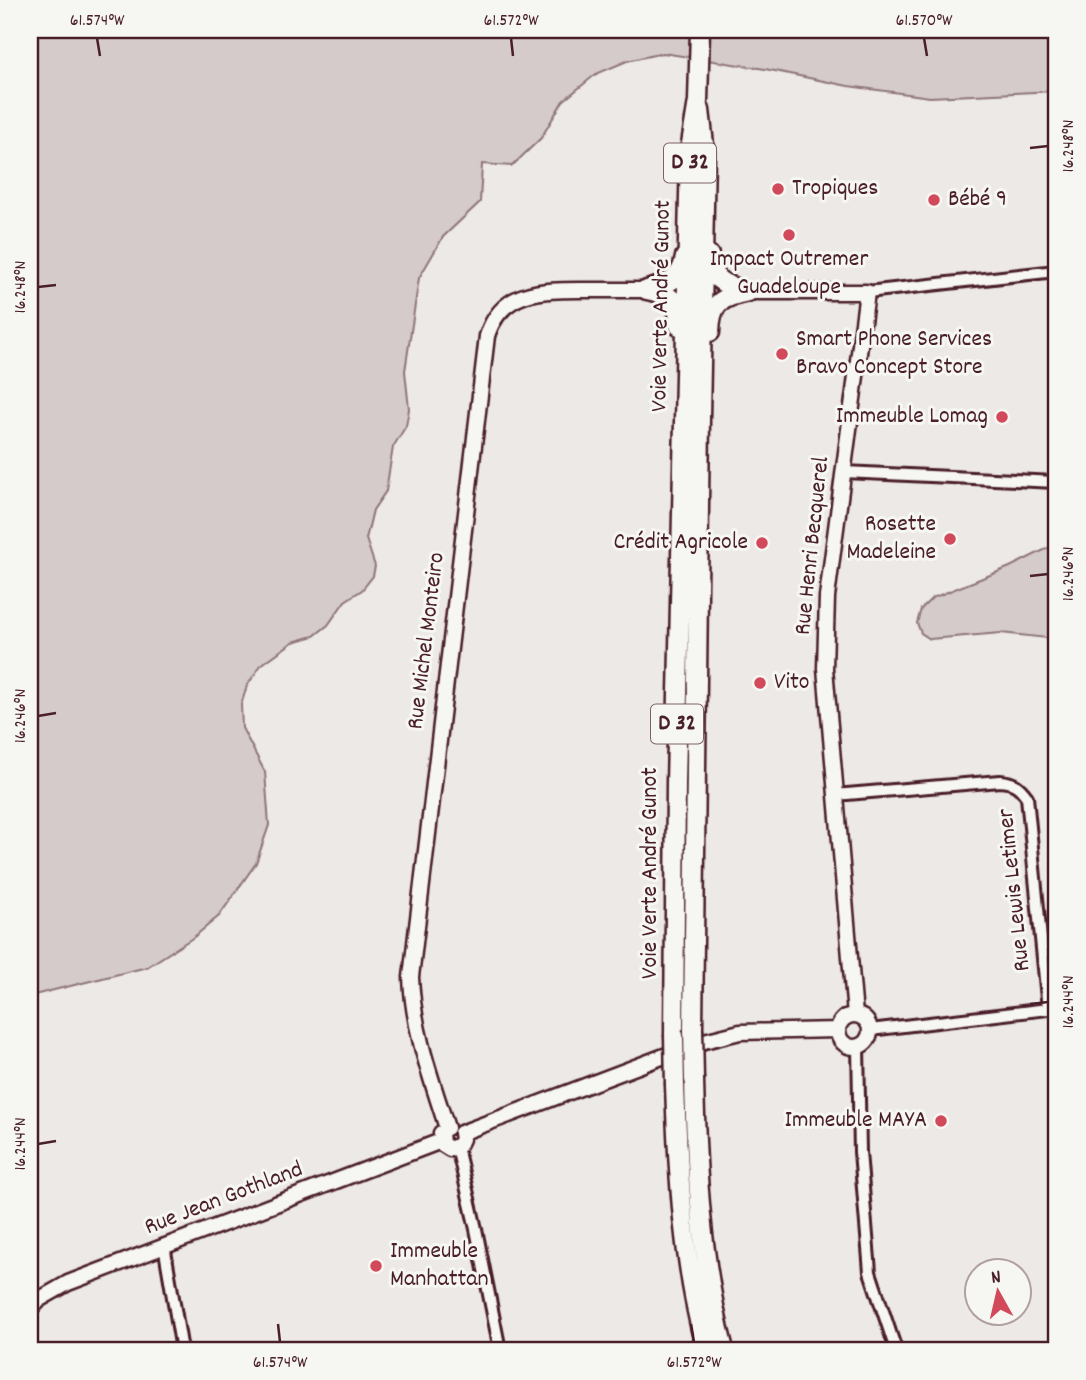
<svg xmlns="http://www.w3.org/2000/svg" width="1086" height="1380" font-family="Dekko,sans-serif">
	<rect width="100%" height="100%" fill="#ece9e6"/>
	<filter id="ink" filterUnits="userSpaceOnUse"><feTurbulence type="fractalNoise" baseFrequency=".0143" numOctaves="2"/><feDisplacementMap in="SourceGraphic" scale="14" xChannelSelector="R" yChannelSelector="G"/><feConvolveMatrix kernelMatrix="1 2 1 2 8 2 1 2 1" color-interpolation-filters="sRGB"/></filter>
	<g filter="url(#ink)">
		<!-- green -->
		<path fill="#d4cbca" stroke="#8f757a" stroke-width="2" d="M30 30H1056V91L930 97 848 86 765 69 663 53 627 61 596 74 563 101 541 138 512 166 482 164 480 202 443 237 419 278 405 371 409 409 406 426 393 447 386 491 373 510 366 539 375 566 373 576 362 590 345 601 328 625 314 636 293 642 261 665 247 686 241 705 242 728 265 772 269 825 256 863 219 916 194 937 147 967 30 996Z
			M1056 544V639L1001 633 930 639 921 633 917 623 921 609 932 598 1010 567Z"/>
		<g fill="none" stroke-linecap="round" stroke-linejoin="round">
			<!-- minor casing -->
			<g stroke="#4a1f2b" stroke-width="16">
				<path id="minor" d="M867 292 1056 271
					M844 472 1056 482
					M835 795 1000 781C1014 782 1019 786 1027 797L1048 1009
					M870 1030 1056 1008
					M858 1046 860 1152 870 1272 896 1350
					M457 1147 476 1229 500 1350
					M164 1245 182 1350"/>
			</g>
			<!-- tertiary casing -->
			<g stroke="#4a1f2b" stroke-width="19">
				<path id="tertiary" d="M748 292H867L827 597 825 668 855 1015
					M838 1031a16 16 0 1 1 32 0a16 16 0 1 1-32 0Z
					M447 1128C431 1078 413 1030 411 977L487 336C502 288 544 290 586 290 606 290 627 290 647 290
					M441 1133 442 1144 450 1149 459 1145 462 1139 461 1133
					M461 1133 704 1041 740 1032 838 1030
					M30 1310 40 1299 68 1283 441 1141"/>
			</g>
			<!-- primary casing -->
			<g stroke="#4a1f2b" stroke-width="23">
				<path id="primary" d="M709 255C711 282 724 284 748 292
					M647 290C672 295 679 299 679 326
					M647 290C667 285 682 279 685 257
					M710 332C711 302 720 298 748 292
					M693 1029 700 418 705 153 700 110
					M674 1035 676 784 690 150 698 101 700 30
					M694 1080C696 1171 701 1262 724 1350
					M675 1085C678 1174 683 1263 706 1350"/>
			</g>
			<!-- minor -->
			<use href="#minor" stroke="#f6f6f2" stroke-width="10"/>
			<!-- tertiary -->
			<use href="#tertiary" stroke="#f6f6f2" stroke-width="14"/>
			<!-- primary -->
			<use href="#primary" stroke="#f6f6f2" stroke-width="18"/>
			<!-- primary-bridge casing -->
			<g stroke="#4a1f2b" stroke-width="23" stroke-linecap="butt">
				<path id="primary-bridge" d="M693 1029 694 1080
					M674 1035 675 1085"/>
			</g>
			<!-- primary-bridge -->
			<use href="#primary-bridge" stroke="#f6f6f2" stroke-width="18"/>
		</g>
	</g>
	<!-- ticks -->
	<path fill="none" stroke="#4a1f2b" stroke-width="2.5" d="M97 38 100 56M511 38 513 56M924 38 927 56M1030 148 1048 146M38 287 56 285M1030 576 1048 574M38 716 56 713M1030 1004 1048 1002M38 1144 56 1141M278 1324 280 1342M691 1324 694 1342"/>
	<!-- markers -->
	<g fill="#d1495b" stroke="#f6f6f2" stroke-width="2.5">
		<circle cx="778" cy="189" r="7"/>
		<circle cx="934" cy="200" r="7"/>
		<circle cx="789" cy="235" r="7"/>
		<circle cx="782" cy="354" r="7"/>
		<circle cx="1002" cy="417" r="7"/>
		<circle cx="950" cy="539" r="7"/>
		<circle cx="762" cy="543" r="7"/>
		<circle cx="760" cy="683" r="7"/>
		<circle cx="941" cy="1121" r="7"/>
		<circle cx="376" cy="1266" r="7"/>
	</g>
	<g text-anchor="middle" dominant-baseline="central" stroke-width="6" stroke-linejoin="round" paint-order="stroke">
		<!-- shield labels -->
		<g fill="#f6f6f2" stroke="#7e6067" stroke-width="2">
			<rect x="664" y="143.5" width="52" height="39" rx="5"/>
			<rect x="651" y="704.5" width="52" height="39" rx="5"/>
		</g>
		<g font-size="23" font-weight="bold" fill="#4a1f2b">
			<text x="690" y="163">D 32</text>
			<text x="677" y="724">D 32</text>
		</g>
		<!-- poi labels -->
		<g font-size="24" fill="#4a1f2b" stroke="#f6f6f2" text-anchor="start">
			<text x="792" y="189">Tropiques</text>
			<text x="948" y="200">Bébé 9</text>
			<text x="789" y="260" text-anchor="middle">Impact Outremer<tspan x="789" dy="28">Guadeloupe</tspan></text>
			<text x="796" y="340">Smart Phone Services<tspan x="796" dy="28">Bravo Concept Store</tspan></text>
			<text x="988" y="417" text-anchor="end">Immeuble Lomag</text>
			<text x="936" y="525" text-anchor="end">Rosette<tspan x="936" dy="28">Madeleine</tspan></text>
			<text x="748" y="543" text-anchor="end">Crédit Agricole</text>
			<text x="774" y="683">Vito</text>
			<text x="927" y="1121" text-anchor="end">Immeuble MAYA</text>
			<text x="390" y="1252">Immeuble<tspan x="390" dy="28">Manhattan</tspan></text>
		</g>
		<!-- street labels -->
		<g font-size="24" fill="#4a1f2b" stroke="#f6f6f2">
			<text transform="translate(662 306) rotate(-89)">Voie Verte André Gunot</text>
			<text transform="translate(813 546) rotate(-84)">Rue Henri Becquerel</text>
			<text transform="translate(427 641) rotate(-83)">Rue Michel Monteiro</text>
			<text transform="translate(651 873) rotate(-90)">Voie Verte André Gunot</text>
			<text transform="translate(1015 890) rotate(-96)">Rue Lewis Letimer</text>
			<text transform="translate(224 1199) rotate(-21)">Rue Jean Gothland</text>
		</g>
	</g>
	<!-- margin -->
	<rect width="1086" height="1380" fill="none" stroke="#f6f6f2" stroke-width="77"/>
	<!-- north arrow -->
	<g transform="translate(998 1292) rotate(352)"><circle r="33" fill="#f6f6f2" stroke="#b1a0a2" stroke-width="2"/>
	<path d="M0-5L12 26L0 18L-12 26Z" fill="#d1495b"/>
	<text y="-10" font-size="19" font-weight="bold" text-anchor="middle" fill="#4a1f2b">N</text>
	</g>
	<rect x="38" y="38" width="1010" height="1304" fill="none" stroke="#4a1f2b" stroke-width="2.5"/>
	<g font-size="18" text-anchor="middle" fill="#4a1f2b">
		<text x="97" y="25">61.574°W</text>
		<text x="511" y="25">61.572°W</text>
		<text x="924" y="25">61.570°W</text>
		<text transform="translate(1067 146) rotate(-90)" y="6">16.248°N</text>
		<text transform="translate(19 287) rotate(-90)" y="6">16.248°N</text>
		<text transform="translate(1067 574) rotate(-90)" y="6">16.246°N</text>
		<text transform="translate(19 716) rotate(-90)" y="6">16.246°N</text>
		<text transform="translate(1067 1002) rotate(-90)" y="6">16.244°N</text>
		<text transform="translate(19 1144) rotate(-90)" y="6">16.244°N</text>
		<text x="280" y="1367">61.574°W</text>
		<text x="694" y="1367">61.572°W</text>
	</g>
</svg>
